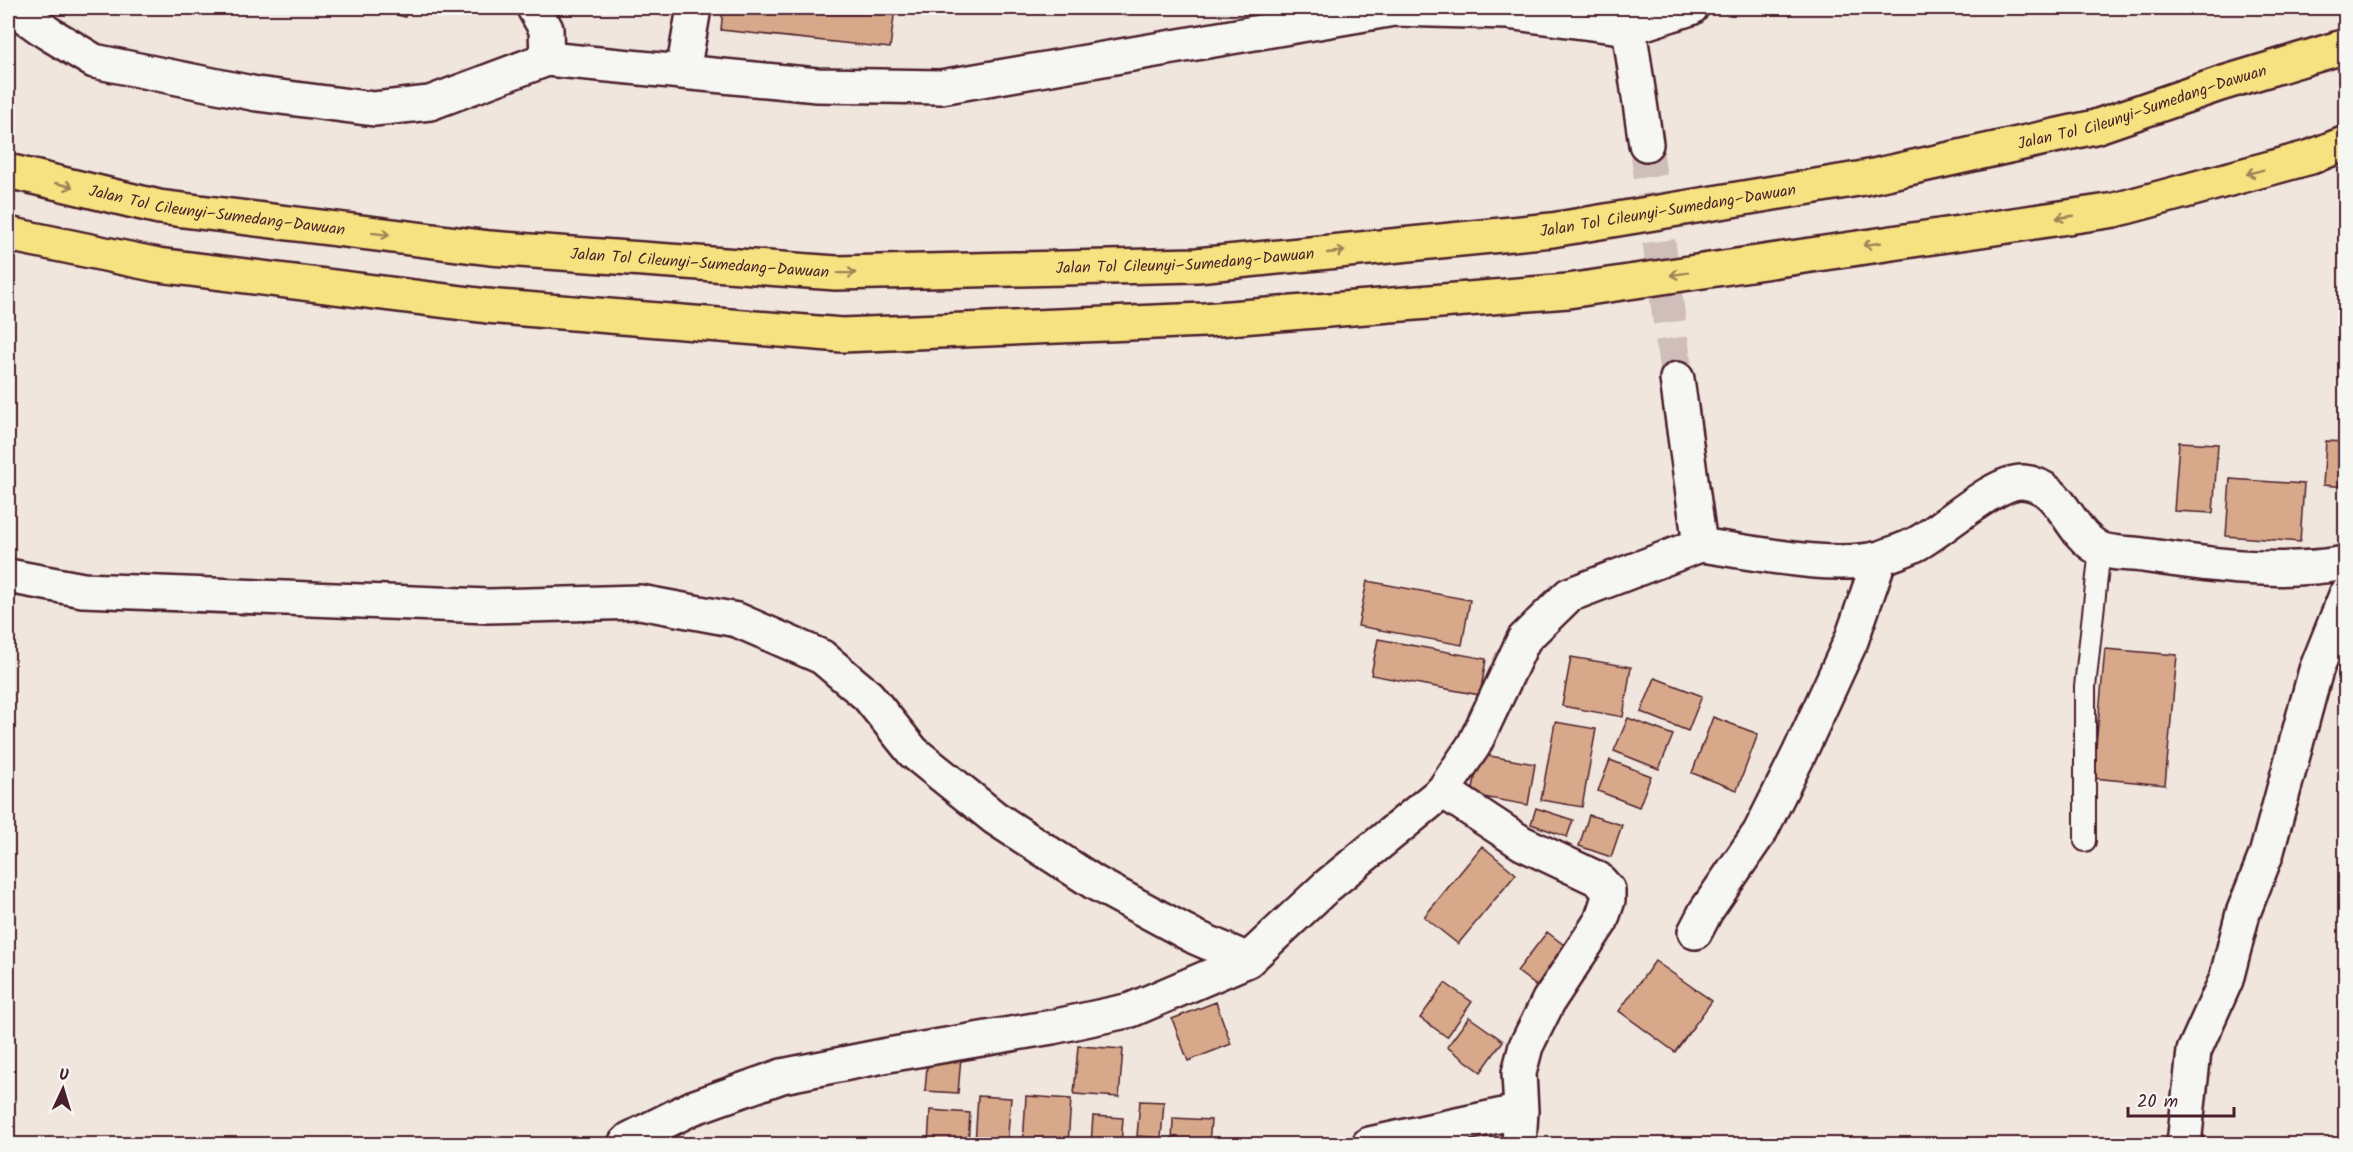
<svg xmlns="http://www.w3.org/2000/svg" width="2353" height="1152" font-family="Kalam,sans-serif">
	<rect width="100%" height="100%" fill="#f0e6dd"/>
	<filter id="ink" filterUnits="userSpaceOnUse"><feTurbulence type="fractalNoise" baseFrequency=".0167" numOctaves="2"/><feDisplacementMap in="SourceGraphic" scale="12" xChannelSelector="R" yChannelSelector="G"/><feConvolveMatrix kernelMatrix="1 2 1 2 8 2 1 2 1" color-interpolation-filters="sRGB"/></filter>
	<g filter="url(#ink)">
		<!-- building -->
		<path fill="#d8a88a" stroke="#4a1f2b" stroke-width="1.5" d="M373 8H408L405 17Z
			M723 8H895L890 48 721 30Z
			M2343 390H2346V436L2340 435Z
			M2326 441 2346 442V487L2323 485Z
			M2179 442 2218 444 2213 513 2174 511Z
			M2230 479 2304 484 2300 542 2226 536Z
			M1367 581 1470 600 1462 645 1358 626Z
			M1378 639 1486 659 1480 695 1371 675Z
			M2105 649 2177 655 2165 785 2093 778Z
			M1571 657 1631 667 1623 717 1562 706Z
			M1655 678 1702 696 1688 731 1641 712Z
			M1713 717 1758 734 1737 790 1692 773Z
			M1628 718 1673 735 1659 769 1614 751Z
			M1555 722 1596 729 1582 807 1541 800Z
			M1479 754 1535 764 1528 805 1472 795Z
			M1610 760 1651 776 1639 807 1598 791Z
			M1536 808 1573 820 1567 837 1531 824Z
			M1589 815 1622 825 1611 857 1579 846Z
			M1482 846 1516 874 1458 944 1424 917Z
			M1547 932 1573 952 1543 991 1517 971Z
			M1655 961 1712 1001 1675 1052 1619 1011Z
			M1445 983 1472 1002 1447 1037 1420 1018Z
			M1216 1002 1231 1044 1188 1061 1172 1019Z
			M1469 1017 1503 1041 1481 1072 1447 1047Z
			M1078 1046 1123 1049 1119 1097 1074 1094Z
			M928 1054 961 1057 958 1093 925 1091Z
			M978 1096 1011 1098 1007 1144H975Z
			M1026 1096 1071 1099 1068 1144H1023Z
			M1140 1101 1164 1102 1161 1138 1137 1136Z
			M930 1110 970 1113 968 1144H928Z
			M1093 1116 1123 1118 1121 1144H1091Z
			M1173 1118 1211 1120 1209 1144H1172Z"/>
		<g fill="none" stroke-linecap="round" stroke-linejoin="round">
			<!-- street-tunnel -->
			<path stroke="#cfbeb9" stroke-width="33" stroke-dasharray="33 16" stroke-linecap="butt" d="M1646 144 1677 379"/>
			<!-- lane casing -->
			<g stroke="#4a1f2b" stroke-width="24">
				<path id="lane" d="M2085 841V687L2100 549"/>
			</g>
			<!-- street casing -->
			<g stroke="#4a1f2b" stroke-width="38">
				<path id="street" d="M13 8 48 33 94 61 257 94 374 109 430 103 547 59 817 85 941 87 1394 9 1507 12 1629 28 1691 8
					M534 8 546 29 547 59
					M1629 28 1646 144
					M683 72 694 8
					M1677 379 1700 545C1752 552 1831 570 1880 558 1892 554 1907 549 1918 543 1944 529 1996 480 2023 482 2064 486 2066 530 2098 548 2109 554 2130 553 2143 555 2211 565 2277 575 2346 563
					M8 576 83 590 488 606 640 602 737 620 822 657 868 696 913 752 995 818 1095 883 1195 937 1248 960
					M1443 791 1522 843 1598 879 1608 890V900L1601 921 1549 1000 1526 1046 1519 1073 1521 1111 1519 1144
					M1695 932 1706 911 1760 832 1799 754 1851 641 1880 558
					M625 1144 630 1139 692 1108 782 1076 888 1055 1052 1027 1131 1010 1248 960 1327 886 1443 791 1474 745 1524 639 1569 595 1700 545
					M1369 1144 1521 1111
					M2184 1144 2194 1051 2226 980 2243 913 2266 855 2316 670 2346 595"/>
			</g>
			<!-- highway casing -->
			<g stroke="#4a1f2b" stroke-width="38">
				<g id="highway">
					<path id="s1" d="M8 171 159 207 490 248 836 273 1197 265 1552 230 1864 178 2095 127 2220 84 2346 46"/>
					<path d="M8 234 158 265 487 306 842 335 1204 320 1568 291 2115 210 2311 157 2346 143"/>
				</g>
			</g>
			<!-- lane -->
			<use href="#lane" stroke="#f6f6f2" stroke-width="20"/>
			<!-- street -->
			<use href="#street" stroke="#f6f6f2" stroke-width="33"/>
			<!-- highway -->
			<use href="#highway" stroke="#f7e281" stroke-width="33"/>
		</g>
		<!-- one-way arrows -->
		<defs><path id="oneway-shaft" d="M-6 0H5M1.5-3L5.5 0L1.5 3" fill="none" stroke-width="1.6" stroke-linecap="round" stroke-linejoin="round" transform="scale(1.5)"/></defs>
		<g stroke="#a08056">
			<use href="#oneway-shaft" transform="translate(2255 172) rotate(165)"/>
			<use href="#oneway-shaft" transform="translate(64 185) rotate(13)"/>
			<use href="#oneway-shaft" transform="translate(2065 217) rotate(172)"/>
			<use href="#oneway-shaft" transform="translate(381 234) rotate(7)"/>
			<use href="#oneway-shaft" transform="translate(1872 244) rotate(171)"/>
			<use href="#oneway-shaft" transform="translate(1336 252) rotate(-6)"/>
			<use href="#oneway-shaft" transform="translate(847 273) rotate(-1)"/>
			<use href="#oneway-shaft" transform="translate(1679 274) rotate(171)"/>
		</g>
	</g>
	<g text-anchor="middle" dominant-baseline="central" stroke-width="6" stroke-linejoin="round" paint-order="stroke">
		<!-- street labels -->
		<g font-size="16" fill="#4a1f2b" stroke="#f6f6f2">
			<text stroke="none"><textPath href="#s1" startOffset="2157">Jalan Tol Cileunyi–Sumedang–Dawuan</textPath></text>
			<text stroke="none"><textPath href="#s1" startOffset="213">Jalan Tol Cileunyi–Sumedang–Dawuan</textPath></text>
			<text stroke="none"><textPath href="#s1" startOffset="1671">Jalan Tol Cileunyi–Sumedang–Dawuan</textPath></text>
			<text stroke="none"><textPath href="#s1" startOffset="1185">Jalan Tol Cileunyi–Sumedang–Dawuan</textPath></text>
			<text stroke="none"><textPath href="#s1" startOffset="699">Jalan Tol Cileunyi–Sumedang–Dawuan</textPath></text>
		</g>
	</g>
	<!-- margin -->
	<rect width="2353" height="1152" fill="none" stroke="#f6f6f2" stroke-width="30"/>
	<rect x="15" y="15" width="2323" height="1122" fill="none" stroke="#4a1f2b" stroke-width="2" filter="url(#ink)"/>
	<!-- north arrow -->
	<g transform="translate(63 1089) rotate(4)" stroke="#f6f6f2" stroke-width="4.5" paint-order="stroke">
	<path d="M0-4.5L10 22L0 15L-10 22Z" fill="#4a1f2b"/>
	<text y="-9" font-size="16" font-weight="bold" text-anchor="middle" fill="#4a1f2b">U</text>
	</g>
	<!-- scale -->
	<path d="M2128 1107v9h106v-9" fill="none" stroke="#4a1f2b" stroke-width="3"/>
	<text x="2137" y="1107" font-size="18" fill="#4a1f2b" stroke="#f6f6f2" stroke-width="4.5" paint-order="stroke">20 m</text>
</svg>
